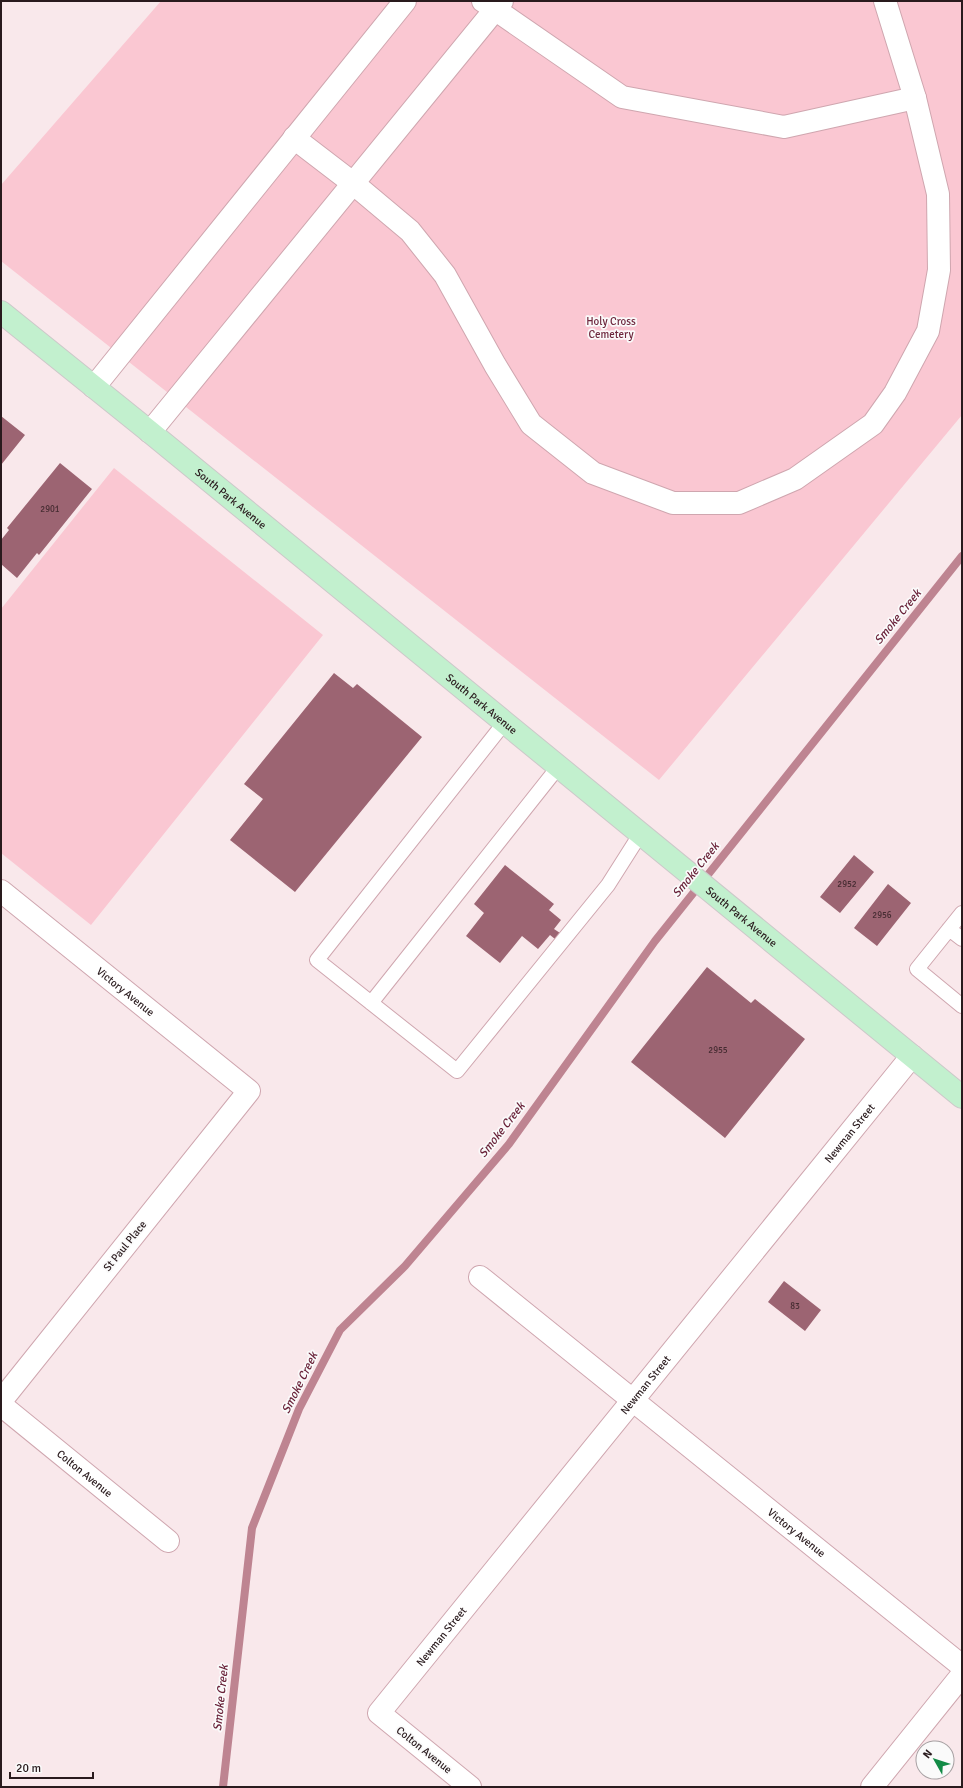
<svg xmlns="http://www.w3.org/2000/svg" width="963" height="1788" font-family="Signika,sans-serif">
	<rect width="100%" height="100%" fill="#f9e8eb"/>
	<!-- green -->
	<path fill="#fac7d2" d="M161 1H962V415L659 780 1 261V185Z
		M114 468 323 635 91 925 1 853V609Z"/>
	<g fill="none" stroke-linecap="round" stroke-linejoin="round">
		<!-- stream -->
		<path stroke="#be8491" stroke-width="8" d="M223 1787 252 1528 299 1409 340 1330 405 1266 509 1144 655 941 962 556"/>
	</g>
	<!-- building -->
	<path fill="#9c6472" d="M1 416 25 435 1 465Z
		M60 463 92 489 39 555 37 553 17 578 1 564V540L9 530 7 528Z
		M334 673 353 688 357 684 422 737 295 892 230 840 263 799 244 784Z
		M854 855 874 872 840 913 820 897Z
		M505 865 554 904 549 910 561 920 554 929 560 933 555 939 550 935 538 949 522 936 500 963 466 936 484 913 474 904Z
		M888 884 911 903 877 946 854 928Z
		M707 967 751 1003 755 999 805 1039 725 1138 631 1062Z
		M784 1281 821 1310 805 1331 768 1302Z"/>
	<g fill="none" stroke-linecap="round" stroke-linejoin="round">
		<!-- lane casing -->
		<g stroke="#cfa6af" stroke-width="16">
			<path id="lane" d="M505 722 317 960 457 1071 608 885 641 833
				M962 913 917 969 962 1006
				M949 929 962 939
				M371 1003 559 766"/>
		</g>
		<!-- street casing -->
		<g stroke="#cfa6af" stroke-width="24">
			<g id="street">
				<path d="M483 1 622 97 784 127 915 98 885 1"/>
				<path d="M294 138 354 184 410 231 445 275 495 365 531 424 593 473 673 503H739L795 479 873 424 895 393 928 331 939 270 938 194 915 98"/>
				<path d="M94 387 405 1"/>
				<path d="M150 432 502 1"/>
				<path id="s1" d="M1 891 249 1091 1 1401"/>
				<path id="s2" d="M480 1277 962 1666"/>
				<path id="s3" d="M1 1405 168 1541"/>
				<path id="s4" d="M470 1787 379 1713 912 1056"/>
				<path d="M872 1787 962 1675"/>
			</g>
		</g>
		<!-- primary casing -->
		<g stroke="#ccc8c9" stroke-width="24">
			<g id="primary">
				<path id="s5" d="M1 312 150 432 962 1097"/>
			</g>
		</g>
		<!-- lane -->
		<use href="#lane" stroke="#fff" stroke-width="14"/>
		<!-- street -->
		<use href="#street" stroke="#fff" stroke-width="22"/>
		<!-- primary -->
		<use href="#primary" stroke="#c2f0ce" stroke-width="22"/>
	</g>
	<g text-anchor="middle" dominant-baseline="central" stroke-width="3.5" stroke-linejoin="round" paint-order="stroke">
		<!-- number labels -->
		<g font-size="9" fill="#462c32">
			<text x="50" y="509">2901</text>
			<text x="847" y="884">2952</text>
			<text x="882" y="915">2956</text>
			<text x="718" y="1050">2955</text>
			<text x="795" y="1306">83</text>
		</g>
		<!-- park labels -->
		<g font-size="11" fill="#6f283e" stroke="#fafafa">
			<text x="611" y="321">Holy Cross<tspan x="611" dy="13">Cemetery</tspan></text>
		</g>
		<!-- street labels -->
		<g font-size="11" fill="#291a1d" stroke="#fafafa">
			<text stroke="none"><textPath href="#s5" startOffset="296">South Park Avenue</textPath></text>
			<text stroke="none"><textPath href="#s5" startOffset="620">South Park Avenue</textPath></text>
			<text stroke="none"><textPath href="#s5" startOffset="956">South Park Avenue</textPath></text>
			<text stroke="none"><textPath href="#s1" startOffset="160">Victory Avenue</textPath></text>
			<text stroke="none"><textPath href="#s4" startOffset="864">Newman Street</textPath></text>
			<text transform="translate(125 1246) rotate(-51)">St Paul Place</text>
			<text stroke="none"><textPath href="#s4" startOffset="540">Newman Street</textPath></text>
			<text stroke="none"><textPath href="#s3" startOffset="108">Colton Avenue</textPath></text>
			<text stroke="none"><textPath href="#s2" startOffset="407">Victory Avenue</textPath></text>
			<text stroke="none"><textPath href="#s4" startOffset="216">Newman Street</textPath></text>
			<text transform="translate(424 1750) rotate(39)">Colton Avenue</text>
		</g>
		<!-- water labels -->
		<g font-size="12" font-style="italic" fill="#692239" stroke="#fafafa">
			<text transform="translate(898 617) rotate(-51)">Smoke Creek</text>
			<text transform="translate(696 870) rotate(-51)">Smoke Creek</text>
			<text transform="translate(502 1130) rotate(-52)">Smoke Creek</text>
			<text transform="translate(300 1383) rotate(-64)">Smoke Creek</text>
			<text transform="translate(221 1698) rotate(-84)">Smoke Creek</text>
		</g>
	</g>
	<!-- border -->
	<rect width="963" height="1788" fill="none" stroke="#291a1d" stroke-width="4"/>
	<!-- north arrow -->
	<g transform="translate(935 1760) rotate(309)"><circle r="19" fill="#fafafa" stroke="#a6a0a2"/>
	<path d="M0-3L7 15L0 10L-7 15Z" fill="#128b46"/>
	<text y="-6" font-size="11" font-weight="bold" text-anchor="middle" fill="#291a1d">N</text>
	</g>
	<!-- scale -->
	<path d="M10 1772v6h83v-6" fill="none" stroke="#291a1d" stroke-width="2"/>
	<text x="16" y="1772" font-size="12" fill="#291a1d" stroke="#fafafa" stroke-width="3" paint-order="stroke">20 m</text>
</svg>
